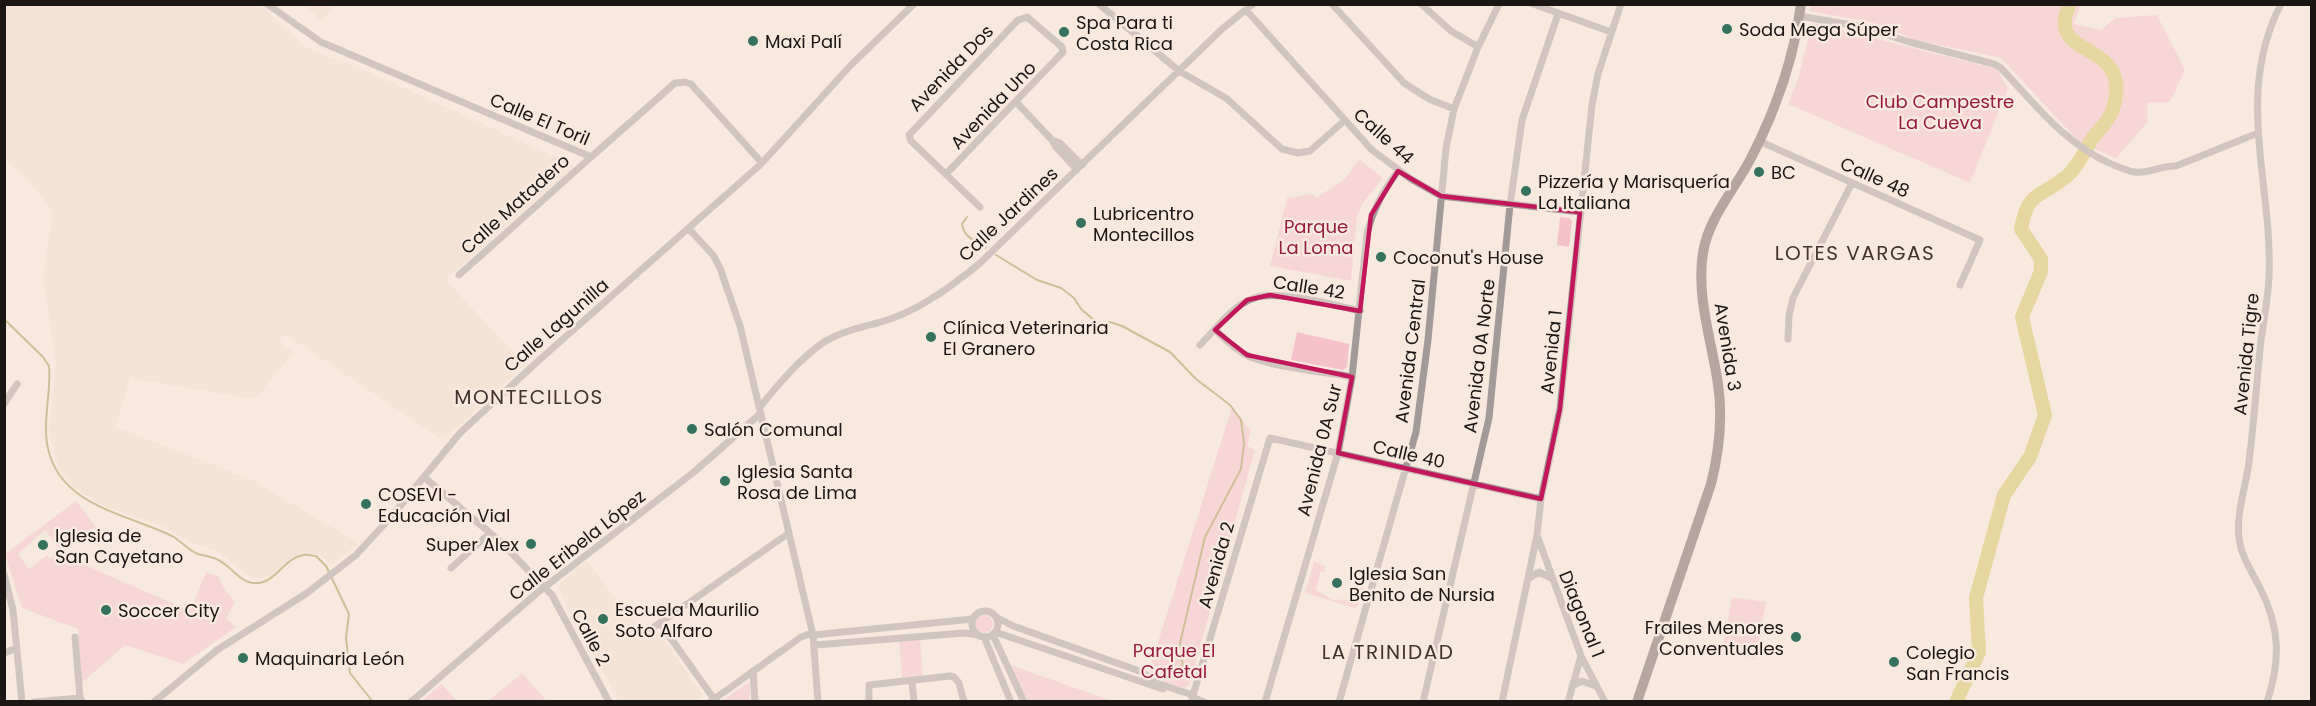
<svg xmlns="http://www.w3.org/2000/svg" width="2316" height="706" font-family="Poppins,sans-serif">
	<rect width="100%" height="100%" fill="#f8e9df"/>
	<!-- built -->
	<path fill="#f2dbcd" d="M4 5H260L307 48 369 72 575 166 445 280 526 364 443 440 285 334 278 342 294 352 255 399 130 378 116 427 250 479 359 543 332 565 317 554H303L290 560 282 568 265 578H251L217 551 190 542 169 529 99 504 76 489 61 471 54 452 49 429 56 364 43 277 51 225 52 209 27 180 5 159Z
		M305 5H336L321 21Z
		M587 561 647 639 656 633 660 634 702 694V697L696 701H619L557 586Z"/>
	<!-- green -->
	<path fill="#f5c2c9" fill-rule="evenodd" d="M1811 4 2081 5 2074 24 2101 30 2115 18 2157 15 2185 70 2170 102 2147 103 2148 122 2116 158 2080 143 2001 58 1916 40 1870 22 1810 11Z
		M1814 23 1997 69 2008 88 1970 183 1788 104 1799 76 1811 27Z
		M1359 159 1383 178 1363 203 1357 216 1351 281 1270 266 1287 198 1312 194 1316 198 1345 179Z
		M1560 217 1569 218 1572 221 1569 247 1557 245Z
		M1297 332 1349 344 1347 367 1343 370 1291 360Z
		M1232 407 1251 431 1247 446 1255 450 1190 683 1185 688 1164 682 1149 671Z
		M76 501 96 527 60 554 190 611 206 572 218 576 225 590 235 602 226 619 236 627 183 664 125 645 84 681H81L78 629 22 608 5 554ZM45 530 61 551 50 559 47 555 29 569 18 554Z
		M1314 562 1326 566 1324 572H1320L1316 590 1333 600 1351 599 1357 582 1364 584 1357 609 1305 593Z
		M1732 597 1766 602 1756 659 1722 654Z
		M975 624a9 9 0 1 1 18 0a9 9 0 1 1-18 0Z
		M920 639 923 676 902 678 899 641Z
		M1010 665 1112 701H1027Z
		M522 673 547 701H488Z
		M750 682V701H721Z
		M442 684 457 701H421Z"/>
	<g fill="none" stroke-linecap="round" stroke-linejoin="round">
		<!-- stream -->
		<path stroke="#9a8d42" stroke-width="2" d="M967 217 962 224C964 238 976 241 986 248
			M996 255 1037 280 1061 288 1074 298 1081 309 1101 326 1110 322 1122 326 1170 352 1196 379 1230 405 1241 420 1244 443 1241 469 1205 537 1180 643 1184 675
			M4 319 43 357 49 366C51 389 45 411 46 434 50 505 123 512 172 536 181 541 188 550 198 554 210 557 217 557 227 566 235 572 242 582 253 583 276 585 282 559 303 555 307 554 312 556 316 556L326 566 349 614 346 638 350 673 373 702"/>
		<!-- river -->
		<path stroke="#d0c056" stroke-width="14" d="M1956 702 1979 652 1976 598 2004 495 2030 457 2045 415 2022 317 2041 271V259L2021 229C2028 191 2039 198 2066 177 2077 168 2082 156 2089 144 2102 122 2113 123 2116 93 2122 41 2044 57 2070 4"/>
		<!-- street -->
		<path stroke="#a29a99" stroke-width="7" d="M267 4 321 42 591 157 675 83 685 82 691 84 762 163
			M1099 4 1179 71 1226 98 1282 149 1298 153 1310 151 1344 121
			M1332 4 1404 83 1429 99 1454 109
			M1421 4 1451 31 1478 47
			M1533 4 1611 32
			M1246 10 1372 150 1411 179 1441 196 1580 212
			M1799 16 1864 27 1906 41 1994 64 2001 68C2035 104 2063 142 2109 163 2117 166 2126 171 2135 172 2149 174 2162 165 2176 166L2258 133
			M1016 102 1052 140 1056 147 1077 170
			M1052 140 1060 143 1082 165
			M1759 141 1980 240 1960 285
			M946 174 1063 52 1062 47 1027 17 1018 20 909 135 911 141 980 207
			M689 229 713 255 720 268 740 326 813 635 818 702
			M459 275 591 157
			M1215 330C1225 339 1235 350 1248 356 1276 368 1321 371 1352 377
			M1788 339 1789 316 1793 298 1852 183
			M1200 345C1215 330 1230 309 1249 300 1272 287 1333 305 1360 311
			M4 404 17 384
			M760 407C779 384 799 359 824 342 845 329 871 326 893 318 925 306 953 285 979 264L1222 29 1253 4
			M424 477 503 544 552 595 609 702
			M1538 538 1581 656 1605 702
			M451 568 490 533
			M4 574 13 610 22 702
			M1528 579 1539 572 1551 578
			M972 624a13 13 0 1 1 26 0a13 13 0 1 1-26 0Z
			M996 617 1013 626 1142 672 1159 684 1193 695
			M660 623 714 699
			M651 629 789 533
			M995 632 1163 689
			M813 635 973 619
			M993 635 1024 702
			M75 637 80 698 83 702
			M984 637 1011 702
			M815 645 964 633 978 635
			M4 653 17 648
			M753 671 755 702
			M912 682 914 702
			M1572 686 1582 681 1596 686
			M1192 697 1204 702
			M34 702 80 698
			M154 702 217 650 307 593 356 555 391 517 460 433 537 362 762 163 851 65 914 4
			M411 702 537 593 694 472 761 413
			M710 702 801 637 812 633
			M869 702V685L950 676 954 677 959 683 964 702
			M1191 702 1270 438 1541 499
			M1265 702 1338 453 1352 377 1367 234C1373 209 1383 191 1398 171
			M1339 702 1416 432 1428 340 1446 148 1454 109 1478 47 1499 4
			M1423 702 1489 418 1510 205 1522 120 1558 14
			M1502 702 1537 535 1541 499 1560 409 1592 105 1598 74 1621 4
			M1568 702 1581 656
			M2267 702C2281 660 2280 627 2260 588 2252 572 2241 556 2239 538 2236 513 2246 486 2249 462 2254 421 2257 380 2261 340 2264 319 2268 298 2269 277 2273 184 2234 94 2281 4"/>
		<!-- primary -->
		<path stroke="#655855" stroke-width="10" d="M1637 702 1711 484C1719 452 1723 418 1718 384 1712 342 1696 297 1703 253 1708 219 1734 190 1750 160 1775 112 1794 59 1801 4"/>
	</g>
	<!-- marked area -->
	<path d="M0 0H2316V706H0ZM1398 171 1441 196 1580 212 1560 409 1541 499 1338 453 1352 377 1247 355 1215 330 1247 300 1270 295 1360 311 1371 215Z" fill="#f8e9df" fill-opacity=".55" fill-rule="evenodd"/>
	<path fill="none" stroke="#c2185b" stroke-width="4.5" stroke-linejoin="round" d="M1398 171 1441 196 1580 212 1560 409 1541 499 1338 453 1352 377 1247 355 1215 330 1247 300 1270 295 1360 311 1371 215Z"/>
	<!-- markers -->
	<g fill="#34725e" stroke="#f8e9df" stroke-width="2">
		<circle cx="1727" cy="29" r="6"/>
		<circle cx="1064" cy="32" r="6"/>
		<circle cx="753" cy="41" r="6"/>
		<circle cx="1759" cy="172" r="6"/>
		<circle cx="1526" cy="191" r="6"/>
		<circle cx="1081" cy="223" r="6"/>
		<circle cx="1381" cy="257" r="6"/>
		<circle cx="931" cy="337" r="6"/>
		<circle cx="692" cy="429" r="6"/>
		<circle cx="725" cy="481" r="6"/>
		<circle cx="366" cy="504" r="6"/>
		<circle cx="531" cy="544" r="6"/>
		<circle cx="43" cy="545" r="6"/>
		<circle cx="1337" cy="583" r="6"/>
		<circle cx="106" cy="610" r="6"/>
		<circle cx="603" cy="619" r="6"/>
		<circle cx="1796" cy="637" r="6"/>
		<circle cx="243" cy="658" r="6"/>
		<circle cx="1894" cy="662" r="6"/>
	</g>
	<g text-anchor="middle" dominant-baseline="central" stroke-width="5" stroke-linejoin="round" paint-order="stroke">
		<!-- poi labels -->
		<g font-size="18" fill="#1b1613" stroke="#f8e9df" text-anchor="start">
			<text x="1076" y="22">Spa Para ti<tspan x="1076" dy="21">Costa Rica</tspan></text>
			<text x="1739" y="29">Soda Mega Súper</text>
			<text x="765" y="41">Maxi Palí</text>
			<text x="1771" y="172">BC</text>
			<text x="1538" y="181">Pizzería y Marisquería<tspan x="1538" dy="21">La Italiana</tspan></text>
			<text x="1093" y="213">Lubricentro<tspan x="1093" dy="21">Montecillos</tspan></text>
			<text x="1393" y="257">Coconut's House</text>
			<text x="943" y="327">Clínica Veterinaria<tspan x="943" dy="21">El Granero</tspan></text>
			<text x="704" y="429">Salón Comunal</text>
			<text x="737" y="471">Iglesia Santa<tspan x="737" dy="21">Rosa de Lima</tspan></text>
			<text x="378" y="494">COSEVI -<tspan x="378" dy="21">Educación Vial</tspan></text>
			<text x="55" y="535">Iglesia de<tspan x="55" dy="21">San Cayetano</tspan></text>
			<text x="519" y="544" text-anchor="end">Super Alex</text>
			<text x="1349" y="573">Iglesia San<tspan x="1349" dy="21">Benito de Nursia</tspan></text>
			<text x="615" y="609">Escuela Maurilio<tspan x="615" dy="21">Soto Alfaro</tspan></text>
			<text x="118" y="610">Soccer City</text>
			<text x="1784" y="627" text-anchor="end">Frailes Menores<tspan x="1784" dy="21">Conventuales</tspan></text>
			<text x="1906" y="652">Colegio<tspan x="1906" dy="21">San Francis</tspan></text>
			<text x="255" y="658">Maquinaria León</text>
		</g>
		<!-- street labels -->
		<g font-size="18" fill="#1b1613" stroke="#f8e9df">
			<text transform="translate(951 68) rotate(-46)">Avenida Dos</text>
			<text transform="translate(993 105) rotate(-46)">Avenida Uno</text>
			<text transform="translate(540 119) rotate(23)">Calle El Toril</text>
			<text transform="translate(1384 136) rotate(42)">Calle 44</text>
			<text transform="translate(1875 177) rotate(24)">Calle 48</text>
			<text transform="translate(515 204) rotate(-42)">Calle Matadero</text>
			<text transform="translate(1008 214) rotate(-43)">Calle Jardines</text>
			<text transform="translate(1309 287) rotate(9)">Calle 42</text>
			<text transform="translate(556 325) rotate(-41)">Calle Lagunilla</text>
			<text transform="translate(1728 347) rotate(81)">Avenida 3</text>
			<text transform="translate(1410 351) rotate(-83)">Avenida Central</text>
			<text transform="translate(1551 352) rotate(-84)">Avenida 1</text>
			<text transform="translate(2246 354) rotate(-84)">Avenida Tigre</text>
			<text transform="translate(1479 356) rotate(-83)">Avenida 0A Norte</text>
			<text transform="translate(1319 450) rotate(-76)">Avenida 0A Sur</text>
			<text transform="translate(1409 454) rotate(13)">Calle 40</text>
			<text transform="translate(577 545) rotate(-38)">Calle Eribela López</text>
			<text transform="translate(1216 565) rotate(-74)">Avenida 2</text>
			<text transform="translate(1582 614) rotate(68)">Diagonal 1</text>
			<text transform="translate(591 637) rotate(62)">Calle 2</text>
		</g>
		<!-- park labels -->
		<g font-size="18" fill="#961b41" stroke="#f8e9df">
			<text x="1940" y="101">Club Campestre<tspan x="1940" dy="21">La Cueva</tspan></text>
			<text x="1316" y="226">Parque<tspan x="1316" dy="21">La Loma</tspan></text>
			<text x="1174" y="650">Parque El<tspan x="1174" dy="21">Cafetal</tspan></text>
		</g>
		<!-- neighbourhood labels -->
		<g font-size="20" letter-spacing="1.5" fill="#40342d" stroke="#f8e9df">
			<text x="1855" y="253">LOTES VARGAS</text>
			<text x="529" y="397">MONTECILLOS</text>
			<text x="1388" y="652">LA TRINIDAD</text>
		</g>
	</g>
	<!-- border -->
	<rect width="2316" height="706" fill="none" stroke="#1b1613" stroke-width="12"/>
</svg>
